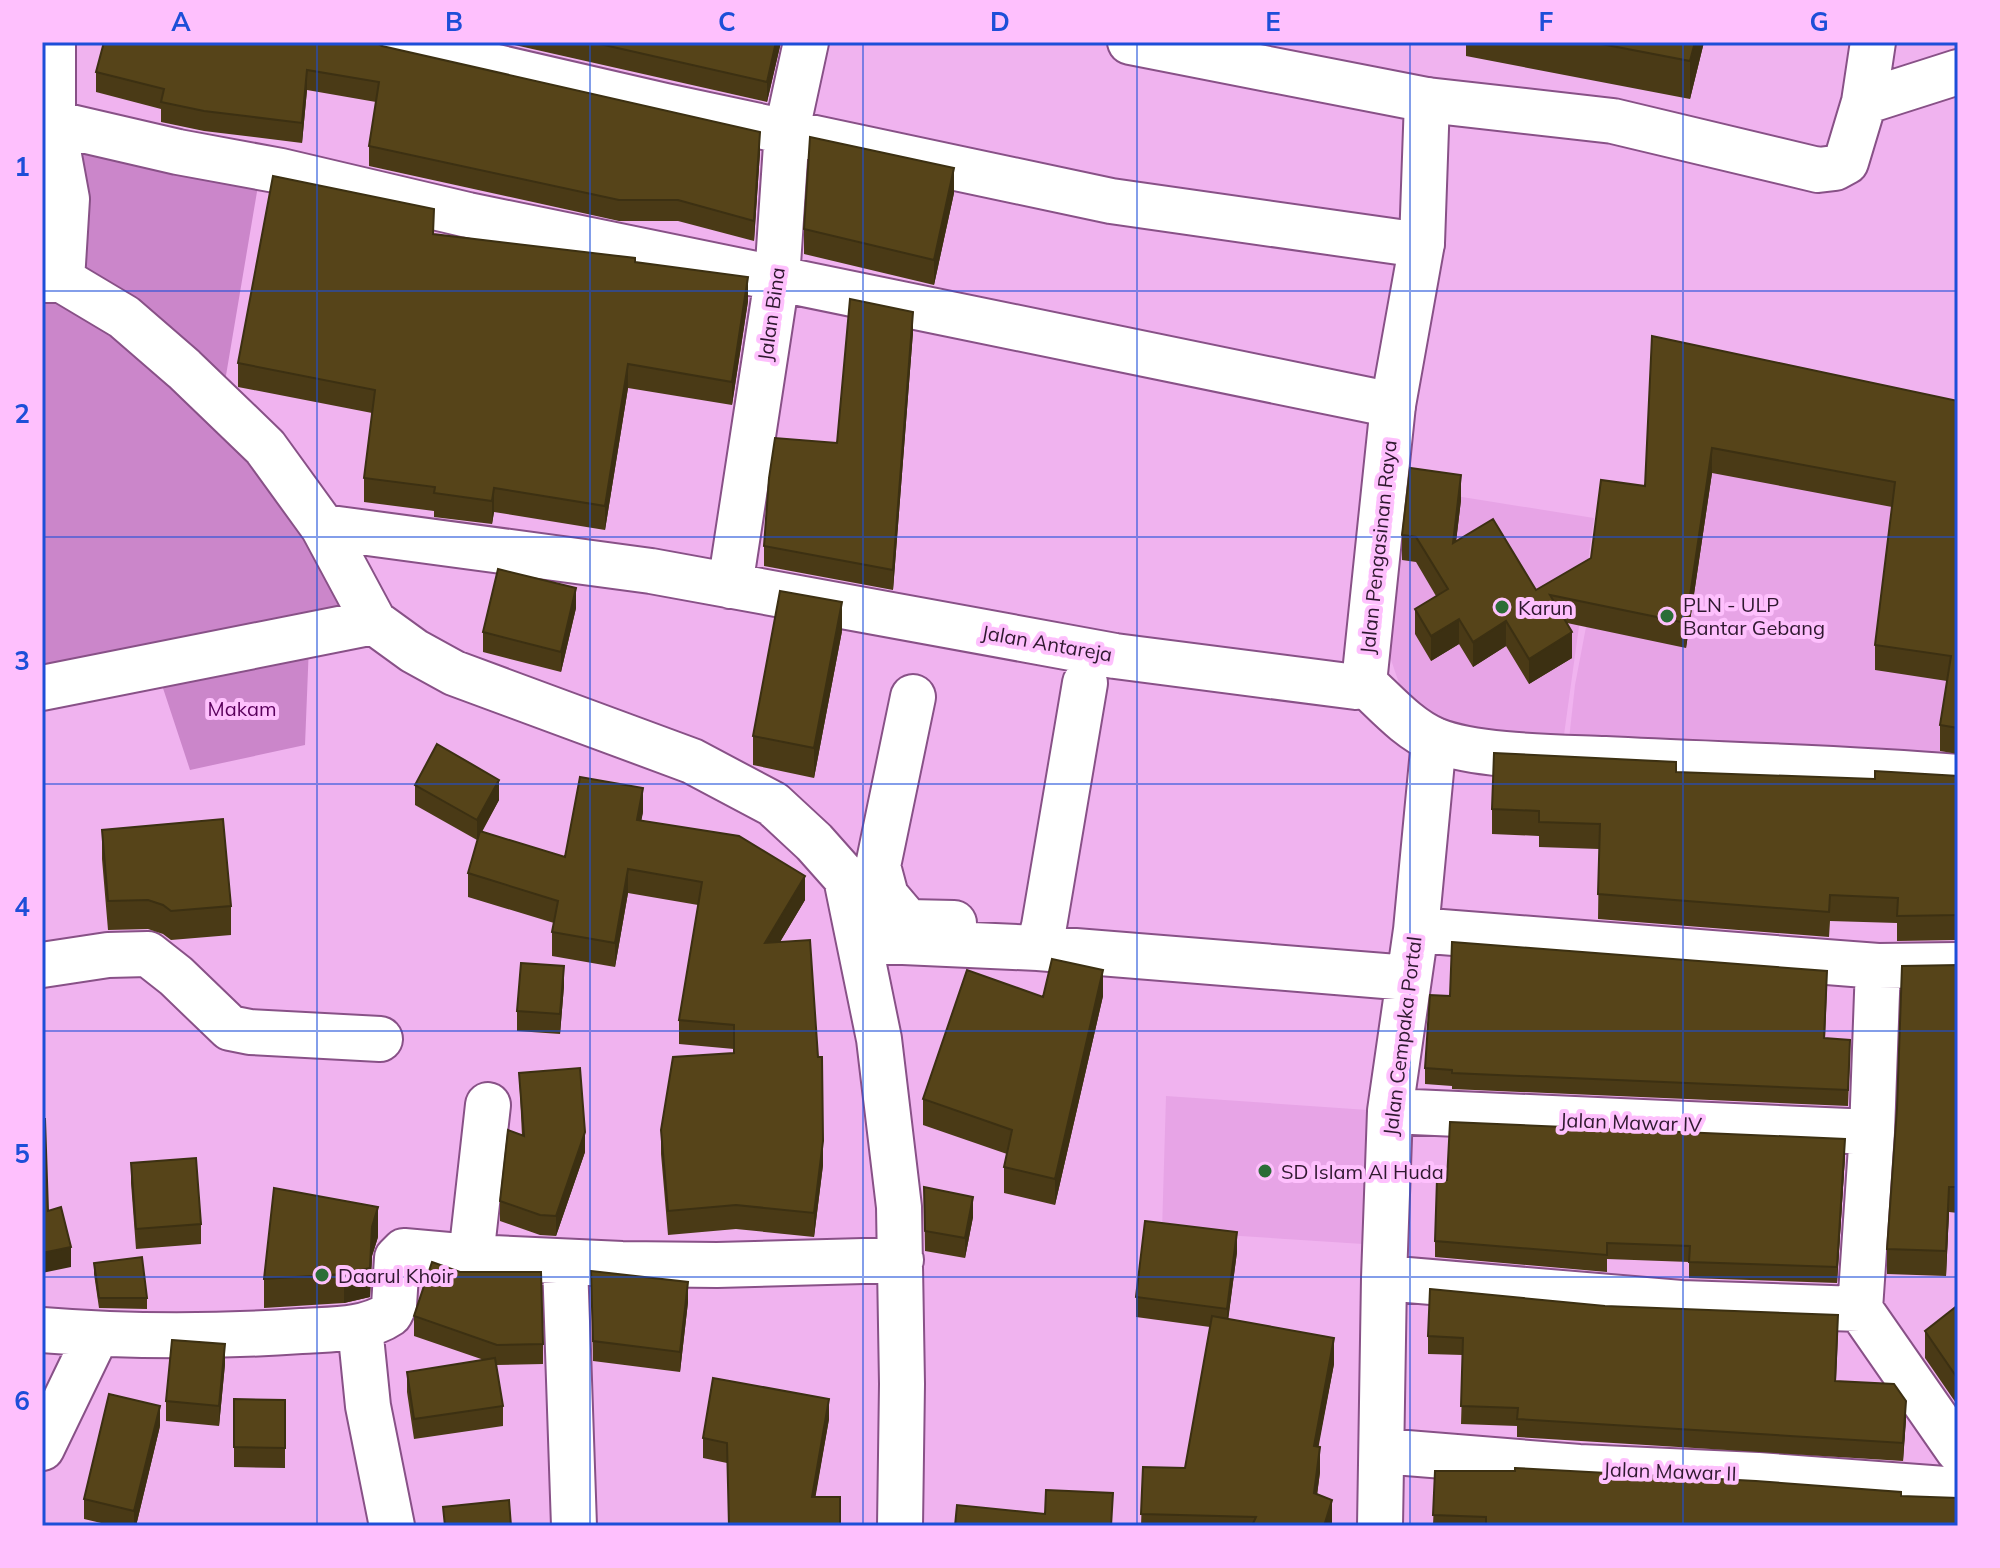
<svg xmlns="http://www.w3.org/2000/svg" width="2000" height="1568" font-family="Mulish,sans-serif">
	<rect width="100%" height="100%" fill="#f0b3ef"/>
	<!-- built -->
	<path fill="#e7a4e6" d="M1652 362 1958 426V639L1937 769 1568 748 1575 685 1586 627 1644 511Z
		M1406 488 1594 518 1563 742 1463 735 1403 695 1388 651Z
		M1166 1096 1368 1110 1363 1244 1162 1231Z"/>
	<!-- green -->
	<path fill="#cb86ca" d="M53 123 261 168 221 405 374 622 42 688V280Z
		M309 645 305 745 190 770 159 676Z"/>
	<g fill="none" stroke-linecap="round" stroke-linejoin="round">
		<!-- minor casing -->
		<g stroke="#885187" stroke-width="48">
			<path id="minor" d="M53 42V123L67 199 62 280
				M388 42 665 106 1111 201 1399 242 1422 243
				M1427 100 1613 121 1818 170 1835 168 1846 162 1864 102 1873 42
				M1864 102 1958 72
				M53 123 178 152 281 171 468 215 1393 405
				M42 280H62L124 317 184 369 265 447 323 527 374 622 414 651 454 673 692 761 773 804 814 842 846 878 879 1039 899 1207 902 1384 900 1526
				M323 527 651 571 1115 656 1356 687 1364 683
				M730 586 777 279 787 130 806 42
				M42 688 374 622
				M913 697 878 866 886 896 908 922 954 923
				M1416 930 1878 966 1958 965
				M859 940 1038 948 1409 978
				M1038 948 1044 926 1085 683
				M42 965 108 955 148 954 176 976 230 1028 250 1032 380 1039
				M1878 966 1872 1132 1860 1309 1958 1450
				M1390 1111 1872 1132
				M471 1257 488 1105
				M565 1263 574 1526
				M1384 1278 1681 1303 1860 1309
				M360 1327 368 1406 392 1526
				M42 1330C129 1337 214 1337 301 1331 330 1329 365 1331 390 1314L394 1306 397 1258 404 1251 471 1257 622 1264 717 1265 901 1260
				M42 1448 97 1334
				M1382 1451 1579 1467 1758 1475 1958 1490
				M1380 1526 1384 1278 1390 1111 1416 930 1434 740"/>
		</g>
		<!-- tertiary casing -->
		<g stroke="#885187" stroke-width="48">
			<path id="tertiary" d="M1130 42 1427 100 1422 243 1393 405 1364 683C1385 702 1408 729 1435 740 1477 757 1558 757 1605 759 1722 765 1840 767 1958 777"/>
		</g>
		<!-- minor -->
		<use href="#minor" stroke="#fff" stroke-width="44"/>
		<!-- tertiary -->
		<use href="#tertiary" stroke="#fff" stroke-width="44"/>
	</g>
	<!-- wall -->
	<path fill="#4a3a16" d="M501 42H781L767 102Z
		M1466 42H1704L1690 99 1466 56Z
		M382 46 760 152 754 241 678 221H619L369 166V146L376 102 307 90 302 143 204 131 161 122V109L96 92V72Z
		M954 193 934 285 804 254V229Z
		M434 234 635 262 748 301 732 405 628 388 605 530 494 512 492 524 434 517V511L364 502V478L372 413 238 387V363Z
		M913 332 893 590 764 566V546Z
		M1652 336 1958 401V754L1940 751V725L1947 681 1875 670V645L1892 507 1712 473 1686 648 1567 623 1572 658 1529 684 1506 646 1473 667 1459 644 1431 661 1415 634V609L1436 596 1416 562 1402 560V535L1461 500 1456 541 1536 590 1591 558 1645 486Z
		M576 608 561 672 483 652V632Z
		M842 631 814 778 753 765V736Z
		M1676 772 1875 779 1958 776V940L1897 941V923L1830 921 1829 937 1598 919 1599 849 1539 847V836L1492 834V809Z
		M415 785 499 800 482 832 565 857 643 812 641 820 805 900 780 942 823 1165 814 1237 736 1229 668 1235 661 1154V1130L734 1053V1049L679 1044V1020L698 905 628 893 615 967 552 956V932L554 923 468 897V873L479 837 477 840 415 805Z
		M102 830 231 906V935L171 940 163 934 148 929 108 930 102 859Z
		M1958 965V1213L1949 1212 1946 1276 1887 1274V1249Z
		M564 986 560 1034 517 1031V1011Z
		M1827 987 1825 1039 1850 1056 1848 1106 1452 1089V1086L1425 1084V1068Z
		M1103 996 1055 1205 1004 1193V1167L1007 1154 923 1125V1099L1043 997Z
		M519 1073 585 1152 556 1236 540 1235 500 1221V1201L522 1136Z
		M1845 1156 1837 1283 1689 1278V1262L1607 1259V1272L1435 1257V1241L1447 1180Z
		M131 1163 201 1224V1244L136 1249 131 1183Z
		M924 1187 973 1217 965 1258 925 1251Z
		M378 1237 372 1256 370 1297 344 1303 264 1308V1279Z
		M1237 1252 1228 1319 1334 1364 1318 1446 1320 1472 1317 1494 1332 1500V1526H1141L1143 1467 1185 1468 1210 1327 1136 1317V1297Z
		M94 1263 147 1298V1309L99 1308 94 1274Z
		M591 1271 688 1302 680 1372 593 1361Z
		M1958 1305V1406L1925 1358V1331Z
		M414 1316 543 1344V1364L496 1365 503 1406V1426L414 1439 407 1392V1372L484 1360 414 1336Z
		M1838 1333 1836 1381 1906 1419 1903 1461 1517 1437V1426L1461 1424 1463 1355 1428 1354V1336Z
		M225 1364 219 1426 166 1421V1401Z
		M234 1399 285 1400V1468L234 1467Z
		M829 1419 815 1497 840 1526 727 1463 703 1458V1438Z
		M160 1426 136 1526H114L84 1519V1499Z
		M1435 1471 1901 1496 1958 1526H1433Z"/>
	<!-- shaded-wall -->
	<path fill="#3c3012" d="M776 42H781L767 102V82Z
		M1695 42H1704L1690 99V61Z
		M307 70V90L302 143V123Z
		M760 132V152L754 241V221Z
		M954 168V193L934 285V260Z
		M748 277V301L732 405V382Z
		M913 312V332L893 590V570Z
		M628 364V388L605 530V506Z
		M1712 448V473L1686 648V623Z
		M1461 475V500L1453 568V543Z
		M494 488V512L492 524V501Z
		M576 588V608L561 672V652Z
		M842 602V631L814 778V748Z
		M1459 619V644L1431 661V636Z
		M1506 621V646L1473 667V642Z
		M1572 632V658L1529 684V659Z
		M499 780V800L477 840V820Z
		M643 788V812L637 844V820Z
		M628 869V893L615 967V943Z
		M805 876V900L765 967V943Z
		M564 966V986L560 1034V1014Z
		M1103 970V996L1055 1205V1179Z
		M585 1132V1152L556 1236V1216Z
		M1845 1139V1156L1837 1283V1267Z
		M823 1141V1165L814 1237V1213Z
		M1949 1187V1212L1946 1276V1251Z
		M973 1197V1217L965 1258V1238Z
		M378 1207V1237L372 1256 370 1297 344 1303V1274Z
		M1237 1232V1252L1227 1329V1309Z
		M71 1247V1267L42 1273V1253Z
		M688 1282V1302L680 1372V1352Z
		M1334 1338V1364L1314 1471V1446Z
		M225 1344V1364L219 1426V1406Z
		M829 1399V1419L812 1517V1497Z
		M1906 1401V1419L1903 1461V1443Z
		M160 1406V1426L136 1526H134V1511Z
		M1320 1447V1472L1314 1519V1493Z
		M1332 1500V1526H1324Z"/>
	<!-- building -->
	<path fill="#564419" stroke="#3c3012" stroke-width="2" d="M104 42H375L382 46 760 132 754 221 678 200H619L369 146 379 82 307 70 302 123 204 111 161 102 164 89 96 72Z
		M591 42H776L767 82Z
		M1591 42H1695L1690 61Z
		M810 137 954 168 934 260 804 229Z
		M273 176 434 209 433 234 635 258V262L748 277 732 382 628 364 605 506 494 488 492 501 434 493 435 487 364 478 375 390 238 363Z
		M850 299 913 312 893 570 764 546 769 478 775 438 837 443Z
		M1652 336 1958 401V728L1940 725 1951 656 1875 645 1895 482 1712 448 1686 623 1550 595 1572 632 1529 659 1506 621 1473 642 1459 619 1431 636 1415 609 1448 589 1416 537 1402 535 1410 468 1461 475 1453 543 1493 519 1536 590 1591 558 1601 480 1645 486Z
		M498 569 576 588 561 652 483 632Z
		M780 591 842 602 814 748 753 736Z
		M437 744 499 780 477 820 415 785Z
		M1494 753 1676 762V772L1875 779V771L1958 776V915L1897 916 1898 898 1830 895 1829 912 1598 894 1600 824 1539 822V811L1492 809Z
		M580 777 643 788 637 820 739 836 805 876 765 943 810 940 818 1057H822L823 1141 814 1213 736 1205 668 1211 661 1130 673 1057 734 1053V1025L679 1020 702 882 628 869 615 943 552 932 558 901 468 873 480 831 565 857Z
		M223 819 231 906 171 911 163 905 148 900 108 901 102 830Z
		M1452 942 1827 971 1824 1038 1850 1040 1848 1090 1452 1073V1070L1425 1068 1430 995 1450 996Z
		M1052 959 1103 970 1055 1179 1004 1167 1012 1130 923 1099 967 970 1043 997Z
		M521 963 564 966 560 1014 517 1011Z
		M1958 965V1187H1949L1946 1251 1887 1249 1897 1108 1902 966Z
		M580 1068 585 1132 556 1216 540 1215 500 1201 508 1130 524 1136 519 1073Z
		M42 1119H45L48 1211 61 1207 71 1247 42 1253Z
		M1450 1122 1845 1139 1837 1267 1689 1262 1690 1246 1607 1243V1255L1435 1241 1437 1179 1447 1180Z
		M196 1158 201 1224 136 1229 131 1163Z
		M924 1187 973 1197 965 1238 925 1231Z
		M274 1188 378 1207 372 1227 370 1268 344 1274 264 1279Z
		M1145 1221 1237 1232 1227 1309 1136 1297Z
		M142 1257 147 1298H99L94 1263Z
		M432 1262 460 1272H541L543 1344 497 1345 414 1316Z
		M591 1271 688 1282 680 1352 593 1341Z
		M1430 1289 1605 1306 1838 1315 1835 1381 1894 1384 1906 1401 1903 1443 1517 1419 1518 1408 1461 1406 1463 1338 1428 1336Z
		M1958 1305V1379L1925 1331Z
		M1212 1316 1334 1338 1314 1446 1320 1447 1314 1493 1332 1500 1324 1526H1252L1256 1517 1141 1514 1143 1467 1185 1468Z
		M172 1340 225 1344 219 1406 166 1401Z
		M495 1358 503 1406 414 1419 407 1372Z
		M713 1378 829 1399 812 1497H840V1526H729L727 1443 703 1438Z
		M109 1394 160 1406 134 1511 84 1499Z
		M234 1399 285 1400V1448L234 1447Z
		M1515 1468 1756 1481 1901 1492V1496L1958 1498V1526H1541L1486 1525V1517L1433 1515 1435 1471H1515Z
		M1046 1490 1113 1493 1111 1526H955L957 1505 1045 1514Z
		M509 1500 511 1526H445L443 1507Z"/>
	<!-- grid -->
	<path fill="none" stroke="#1d4ed8" stroke-width="2" stroke-opacity="0.55" d="M317 42V1526M590 42V1526M863 42V1526M1137 42V1526M1410 42V1526M1683 42V1526M42 291H1958M42 537H1958M42 784H1958M42 1031H1958M42 1277H1958"/>
	<!-- markers -->
	<g fill="#2b6d37" stroke="#fec0fd" stroke-width="3">
		<circle cx="1502" cy="607" r="8"/>
		<circle cx="1667" cy="616" r="8"/>
		<circle cx="1265" cy="1171" r="8"/>
		<circle cx="322" cy="1275" r="8"/>
	</g>
	<g text-anchor="middle" dominant-baseline="central" stroke-width="8" stroke-linejoin="round" paint-order="stroke">
		<!-- street labels -->
		<g font-size="20" fill="#2f182f" stroke="#fec0fd">
			<text transform="translate(771 314) rotate(-82)">Jalan Bina</text>
			<text transform="translate(1378 547) rotate(-84)">Jalan Pengasinan Raya</text>
			<text transform="translate(1047 643) rotate(10)">Jalan Antareja</text>
			<text transform="translate(1402 1036) rotate(-83)">Jalan Cempaka Portal</text>
			<text transform="translate(1631 1122) rotate(2)">Jalan Mawar IV</text>
			<text transform="translate(1670 1471) rotate(2)">Jalan Mawar II</text>
		</g>
		<!-- poi labels -->
		<g font-size="20" fill="#2f182f" stroke="#fec0fd" text-anchor="start">
			<text x="1683" y="604">PLN - ULP<tspan x="1683" dy="23">Bantar Gebang</tspan></text>
			<text x="1518" y="607">Karun</text>
			<text x="1281" y="1171">SD Islam Al Huda</text>
			<text x="338" y="1275">Daarul Khoir</text>
		</g>
		<!-- park labels -->
		<g font-size="20" fill="#5a005c" stroke="#fec0fd">
			<text x="242" y="708">Makam</text>
		</g>
	</g>
	<!-- border -->
	<rect width="2000" height="1568" fill="none" stroke="#fec0fd" stroke-width="88"/>
	<rect x="44" y="44" width="1912" height="1480" fill="none" stroke="#1d4ed8" stroke-width="3"/>
	<g font-size="26" text-anchor="middle" font-weight="bold" fill="#1d4ed8">
		<text x="181" y="31">A</text>
		<text x="454" y="31">B</text>
		<text x="727" y="31">C</text>
		<text x="1000" y="31">D</text>
		<text x="1273" y="31">E</text>
		<text x="1546" y="31">F</text>
		<text x="1819" y="31">G</text>
		<text x="22" y="176">1</text>
		<text x="22" y="423">2</text>
		<text x="22" y="670">3</text>
		<text x="22" y="916">4</text>
		<text x="22" y="1163">5</text>
		<text x="22" y="1410">6</text>
	</g>
</svg>
